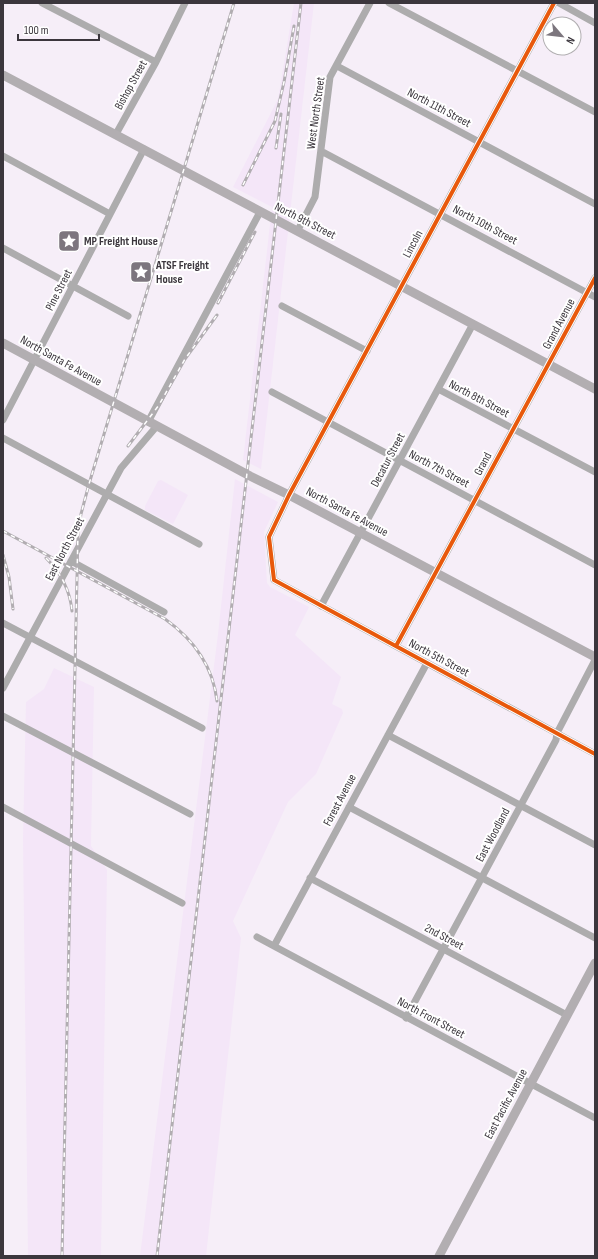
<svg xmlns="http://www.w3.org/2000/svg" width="598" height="1259" font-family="'Sofia Sans Condensed',sans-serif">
	<rect width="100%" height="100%" fill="#f6eef8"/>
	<!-- built -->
	<path fill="#f4e6f8" d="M294 3H314L261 469 243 460 272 207 233 187 278 99Z
		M235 479 278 502 264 532 267 583 270 587 309 607 295 635 341 677 332 704 342 709 343 713 316 774 288 802 233 921 241 938 206 1256H140L218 634Z
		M161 480 188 495 173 524 145 510V506L158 481Z
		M54 668 94 687 91 846 107 870 101 1256H28L23 839 26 702 44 689Z"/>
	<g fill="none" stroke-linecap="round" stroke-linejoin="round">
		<!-- minor -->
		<path stroke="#adacad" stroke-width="7" d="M42 3 156 62
			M389 3 595 112
			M554 3 289 495 269 537 274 580 595 754
			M559 3 595 23
			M337 66 595 204
			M116 134 156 62 185 3
			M321 151 595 297
			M3 156 110 214
			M298 230 315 197 330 77 370 3
			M3 248 128 316
			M282 306 367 351
			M438 389 595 472
			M272 392 595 565
			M3 420 144 149
			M148 422 260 212
			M3 438 199 544
			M71 561 164 612
			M321 606 473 324
			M3 623 202 728
			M396 646 595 278
			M3 688 121 468 156 427
			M3 716 190 814
			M388 735 595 845
			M3 807 182 903
			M349 807 595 938
			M310 878 567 1015
			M257 937 595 1118
			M274 946 427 663
			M406 1018 556 740 557 733 595 660"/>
		<!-- major -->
		<path stroke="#b2aeb1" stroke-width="9" d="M3 75 595 389
			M3 343 250 476 289 495 595 657
			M439 1256 595 963"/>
		<!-- rail casing -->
		<g stroke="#b1adb1" stroke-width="3">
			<path id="rail" d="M276 148 281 114
				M243 185 275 121 284 82 294 26
				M218 303 255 232
				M128 446 159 405 185 359 217 315
				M3 531 165 619C193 639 213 666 217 701
				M3 555 9 577 13 609
				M46 558C61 573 70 590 72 611
				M62 1256 78 532 81 514 89 484 234 3
				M157 1256 301 3"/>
		</g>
		<!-- rail -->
		<use href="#rail" stroke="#fff" stroke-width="1.5" stroke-dasharray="4.5" stroke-linecap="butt"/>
		<!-- cycleway casing -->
		<g stroke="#fff" stroke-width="6">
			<path id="cycleway" d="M554 3 289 495 269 537 274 580 595 754
				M396 646 595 278"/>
		</g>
		<!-- cycleway -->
		<use href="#cycleway" stroke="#e8590c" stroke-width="4"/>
	</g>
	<!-- icons -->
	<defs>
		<g id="sight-square" transform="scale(1.15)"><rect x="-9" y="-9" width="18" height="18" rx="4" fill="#7c767e" stroke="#fff"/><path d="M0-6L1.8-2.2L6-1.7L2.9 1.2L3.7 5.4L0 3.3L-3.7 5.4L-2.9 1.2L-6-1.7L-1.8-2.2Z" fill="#fff"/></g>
	</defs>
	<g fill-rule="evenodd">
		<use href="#sight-square" x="69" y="241"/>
		<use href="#sight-square" x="141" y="272"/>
	</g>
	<g text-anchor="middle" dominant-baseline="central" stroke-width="4" stroke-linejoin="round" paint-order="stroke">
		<!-- street labels -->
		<g font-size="12" fill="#3b363d" stroke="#fff">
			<text transform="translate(131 85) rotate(-61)">Bishop Street</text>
			<text transform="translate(439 108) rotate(28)">North 11th Street</text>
			<text transform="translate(316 113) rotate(-82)">West North Street</text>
			<text transform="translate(305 221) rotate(27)">North 9th Street</text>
			<text transform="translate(485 225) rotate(28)">North 10th Street</text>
			<text transform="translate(413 244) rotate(-62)">Lincoln</text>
			<text transform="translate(59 290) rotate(-63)">Pine Street</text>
			<text transform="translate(559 324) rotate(-62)">Grand Avenue</text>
			<text transform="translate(61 361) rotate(29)">North Santa Fe Avenue</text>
			<text transform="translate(479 399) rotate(28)">North 8th Street</text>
			<text transform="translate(388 460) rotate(-62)">Decatur Street</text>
			<text transform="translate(483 464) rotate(-62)">Grand</text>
			<text transform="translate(439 469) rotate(28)">North 7th Street</text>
			<text transform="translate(347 512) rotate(28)">North Santa Fe Avenue</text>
			<text transform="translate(65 549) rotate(-62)">East North Street</text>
			<text transform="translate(439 658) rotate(28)">North 5th Street</text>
			<text transform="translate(340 800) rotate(-62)">Forest Avenue</text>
			<text transform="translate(493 835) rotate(-62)">East Woodland</text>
			<text transform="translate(444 937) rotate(28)">2nd Street</text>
			<text transform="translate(431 1018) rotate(28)">North Front Street</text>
			<text transform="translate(506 1104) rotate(-62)">East Pacific Avenue</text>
		</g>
		<!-- poi labels -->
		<g font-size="12" font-weight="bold" fill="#3b363d" stroke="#fff" text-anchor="start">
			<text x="84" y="241">MP Freight House</text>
			<text x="156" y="265">ATSF Freight<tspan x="156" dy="14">House</tspan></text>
		</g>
	</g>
	<!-- border -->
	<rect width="598" height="1259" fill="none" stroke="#3b363d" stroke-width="8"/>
	<!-- north arrow -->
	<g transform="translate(562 36) rotate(118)"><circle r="19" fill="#ffffff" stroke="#b1afb1"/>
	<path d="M0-3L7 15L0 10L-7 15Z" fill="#7c767e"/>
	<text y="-6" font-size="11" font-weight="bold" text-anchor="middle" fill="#3b363d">N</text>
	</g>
	<!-- scale -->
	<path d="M18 34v6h81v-6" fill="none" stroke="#3b363d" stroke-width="2"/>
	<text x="24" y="34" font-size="12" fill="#3b363d" stroke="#ffffff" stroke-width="3" paint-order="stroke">100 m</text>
</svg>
